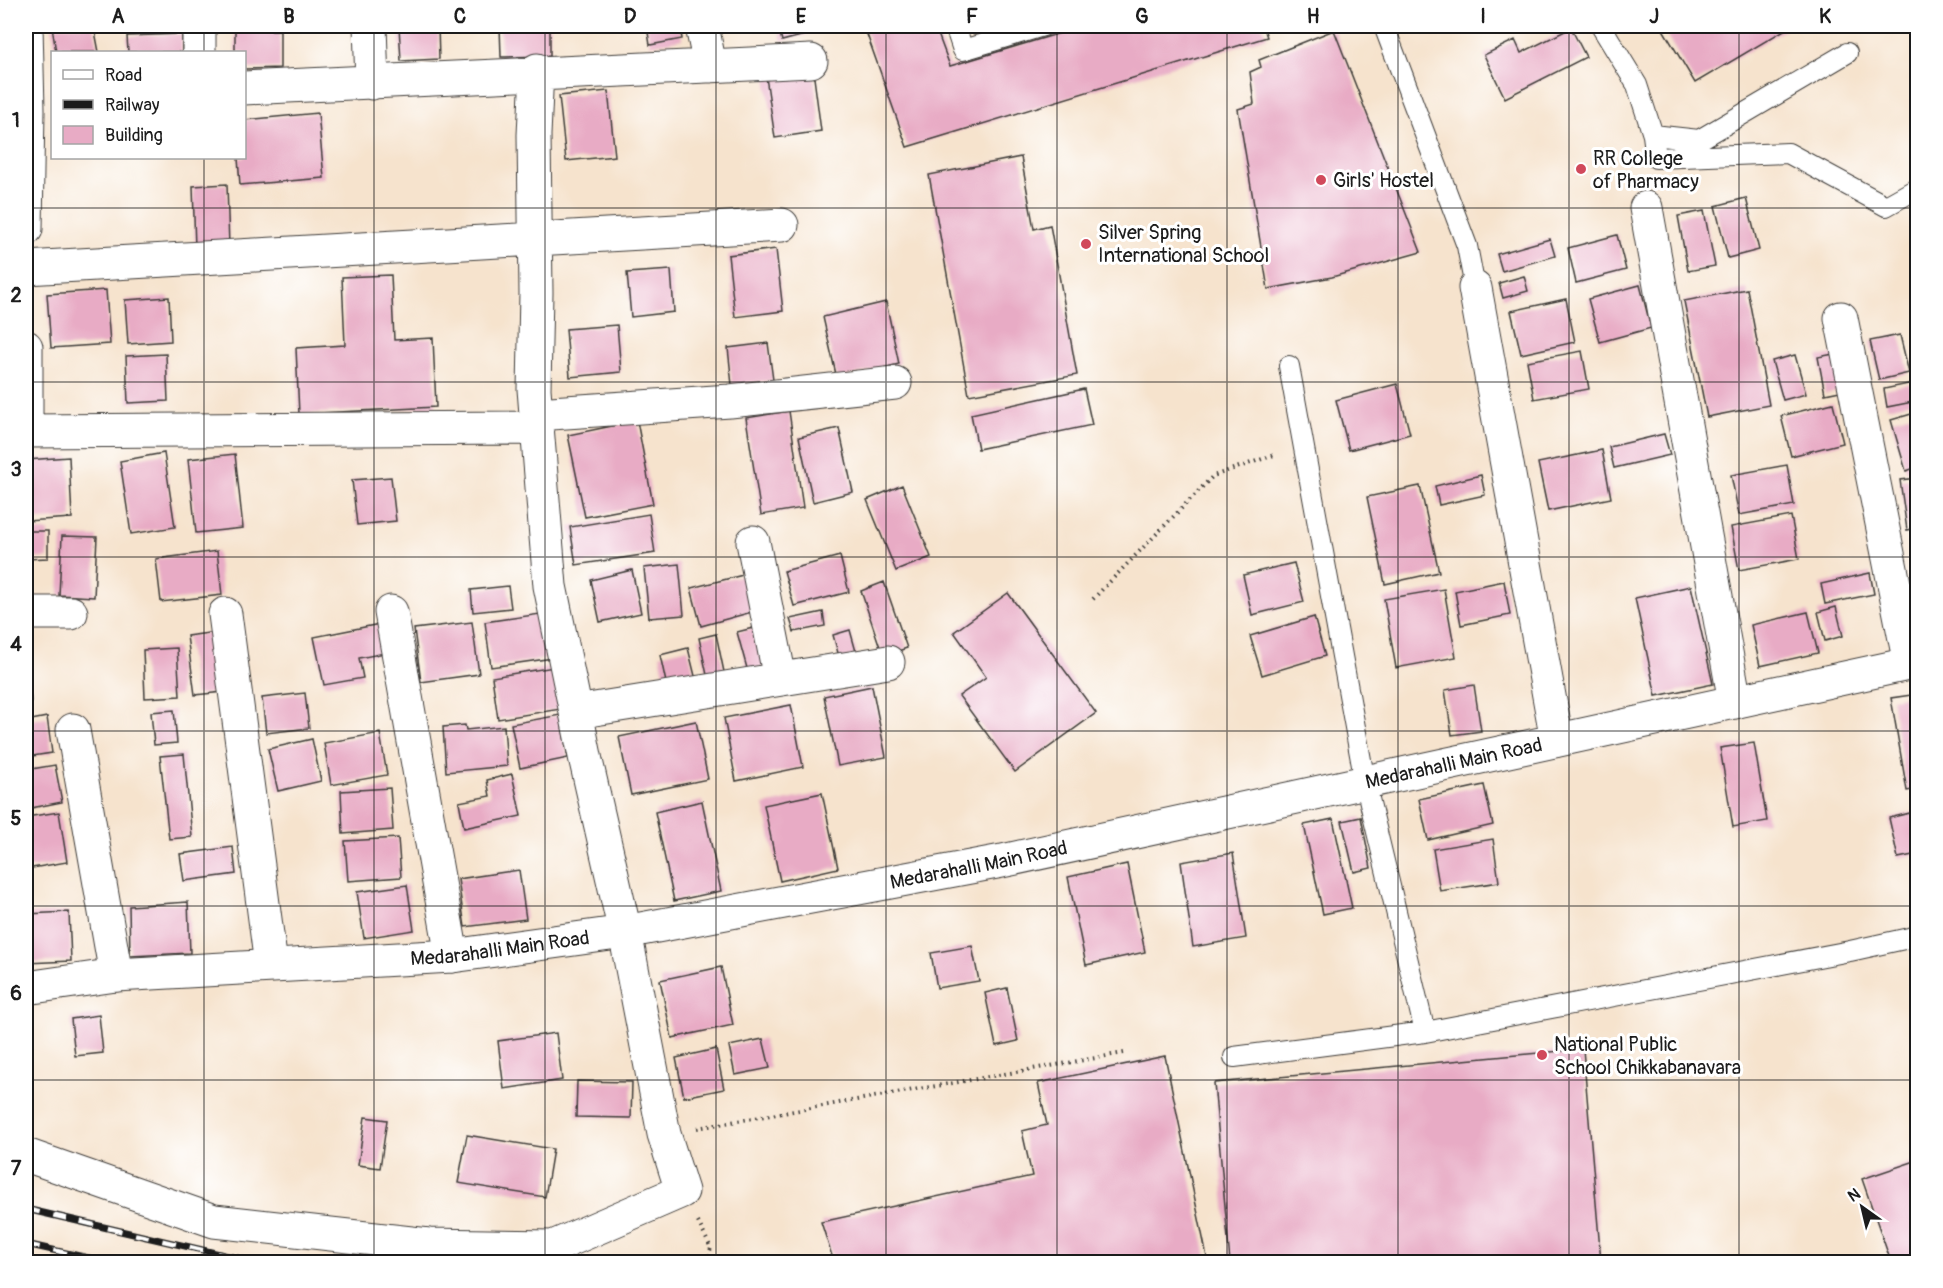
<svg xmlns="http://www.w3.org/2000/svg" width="1943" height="1288" font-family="Pangolin,sans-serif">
	<rect width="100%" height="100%" fill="#fff"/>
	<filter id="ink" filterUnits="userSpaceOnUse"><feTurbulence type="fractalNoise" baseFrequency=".0167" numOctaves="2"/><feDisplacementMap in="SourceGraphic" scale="12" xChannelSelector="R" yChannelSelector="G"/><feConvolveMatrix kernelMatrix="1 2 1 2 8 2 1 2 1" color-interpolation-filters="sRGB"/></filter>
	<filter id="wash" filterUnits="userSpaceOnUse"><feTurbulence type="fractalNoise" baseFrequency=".008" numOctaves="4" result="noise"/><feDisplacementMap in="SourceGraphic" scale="24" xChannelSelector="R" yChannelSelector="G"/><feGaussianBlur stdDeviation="1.35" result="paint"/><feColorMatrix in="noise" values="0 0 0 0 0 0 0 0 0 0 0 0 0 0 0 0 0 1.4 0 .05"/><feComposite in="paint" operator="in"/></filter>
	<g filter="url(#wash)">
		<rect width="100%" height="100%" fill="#f6e3cd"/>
		<g id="blocks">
			<!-- building -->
			<path fill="#e8abc5" d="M61 26H94L99 52H56L52 27Z
				M399 26H438L439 59 401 61Z
				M449 26H474V29L449 30Z
				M500 26H550V56L501 57Z
				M647 26H680L682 39 650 45Z
				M778 26H838L782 41Z
				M864 26H935L950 66 1084 26H1263L1267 37 907 147Z
				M1661 26H1791L1695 83Z
				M1571 28 1586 57 1505 98 1484 55 1515 40 1521 53Z
				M235 30H280V68L244 69V52H235Z
				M1334 30 1421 252 1332 277 1268 289 1238 109 1254 104 1250 72 1261 67 1259 60Z
				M182 34V52H128L127 36Z
				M813 70 821 131 775 138 766 77Z
				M608 91 615 156 566 161 559 96Z
				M318 113 324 178 240 185 238 158H244V120Z
				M1021 157 1034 229 1050 225 1077 375 969 395 929 175Z
				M227 184 229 247 195 248 193 186Z
				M1746 198 1759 250 1728 258 1715 206Z
				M1704 211 1715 266 1688 271 1678 216Z
				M1617 235 1626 270 1576 283 1568 248Z
				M1550 239 1555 256 1502 271 1497 254Z
				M776 249 783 311 735 317 728 255Z
				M671 270 674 312 631 317 627 273Z
				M391 275 394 340 433 338 436 407 299 414 296 348 345 345 342 277Z
				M1524 276 1528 291 1503 298 1499 283Z
				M1640 285 1651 328 1600 342 1588 299Z
				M1747 289 1769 405 1707 417 1684 301Z
				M106 290 110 344 51 348 47 294Z
				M169 297 171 341 128 344 125 300Z
				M1566 299 1575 342 1521 354 1511 311Z
				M886 302 899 364 837 379 823 317Z
				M617 325 621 372 570 377 566 329Z
				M1900 335 1909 373 1879 380 1870 341Z
				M768 343 773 380 732 385 728 348Z
				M1582 351 1589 389 1534 399 1527 361Z
				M1839 353 1845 390 1825 394 1818 357Z
				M166 354 168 401 128 403 126 356Z
				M1795 355 1806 394 1783 400 1772 361Z
				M1918 382V401L1887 407 1884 389Z
				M1397 384 1410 434 1349 450 1336 400Z
				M1084 389 1092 425 978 449 971 414Z
				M1833 403 1843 443 1791 456 1781 416Z
				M789 411 803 508 761 515 746 418Z
				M1918 412V467L1906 471 1891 420Z
				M637 421 653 504 585 517 568 435Z
				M839 428 853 492 813 502 799 437Z
				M1664 434 1670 455 1614 468 1609 447Z
				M1602 450 1611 498 1548 511 1538 463Z
				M164 453 175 527 131 534 120 461Z
				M235 454 243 528 196 533 188 459Z
				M69 457 72 518 26 521V460Z
				M1787 465 1794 505 1739 515 1731 475Z
				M1481 475 1485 495 1439 505 1435 486Z
				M391 477 396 521 357 525 352 480Z
				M1918 478V528L1907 530 1900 480Z
				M902 485 931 557 896 571 867 500Z
				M1420 486 1439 572 1385 584 1367 497Z
				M649 514 655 553 576 565 570 527Z
				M1791 516 1799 559 1739 570 1731 527Z
				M26 531H48V558L26 559Z
				M62 536 97 537 94 597 59 595Z
				M1918 537V562H1916L1912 538Z
				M217 551 222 595 161 602 156 559Z
				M840 556 849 592 794 606 784 571Z
				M1294 563 1304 602 1252 615 1243 575Z
				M679 564 684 615 649 618 644 568Z
				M632 570 641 613 600 622 591 580Z
				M1870 573 1874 594 1825 604 1821 584Z
				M743 575 752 612 701 626 691 588Z
				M1504 581 1510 615 1461 625 1455 591Z
				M884 582 907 648 883 656 861 591Z
				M508 586 511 608 473 612 471 590Z
				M1691 586 1713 684 1656 696 1635 598Z
				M1444 589 1456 657 1396 668 1384 599Z
				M1008 593 1096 713 1015 772 959 696 986 677 954 632Z
				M1836 607 1843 636 1825 641 1818 612Z
				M823 612 825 626 794 632 790 619Z
				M1808 612 1818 653 1760 666 1751 625Z
				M547 613 553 658 491 667 485 622Z
				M1314 617 1325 656 1262 675 1250 636Z
				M472 622 479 674 421 682 414 629Z
				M380 624 385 653 359 658 363 678 324 685 314 637Z
				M757 627 767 666 748 672 737 632Z
				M850 630 857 655 840 660 833 635Z
				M216 632 223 692 195 695 187 636Z
				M716 634 724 672 707 675 699 638Z
				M177 648 180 696 145 698 143 650Z
				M688 648 696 680 667 687 660 655Z
				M26 665H28L31 703 26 704Z
				M554 667 561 709 498 719 492 677Z
				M1474 685 1481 731 1452 735 1445 690Z
				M872 686 886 757 838 766 824 696Z
				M305 693 309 728 266 733 262 698Z
				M1918 694V789L1907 791 1891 698Z
				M791 705 803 767 736 781 724 718Z
				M174 710 177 743 154 745 151 712Z
				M560 715 568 758 520 768 511 724Z
				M47 717 52 753 26 757V721Z
				M696 721 708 779 631 795 619 737Z
				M465 725 466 730 504 726 507 766 446 772 443 727Z
				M380 733 387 775 331 785 324 743Z
				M312 739 321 781 278 791 268 749Z
				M1754 743 1767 821 1733 827 1720 748Z
				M184 754 192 837 169 839 160 756Z
				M55 765 62 802 26 809V770Z
				M512 774 521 816 464 828 459 802 490 796 487 780Z
				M1484 785 1493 825 1428 840 1419 799Z
				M390 788 393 830 343 834 341 791Z
				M822 793 838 868 780 881 764 805Z
				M702 801 721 891 674 901 655 812Z
				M1918 811V854L1898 858 1889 818Z
				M59 812 67 862 26 869V817Z
				M1361 817 1371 868 1354 872 1342 821Z
				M1333 819 1352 908 1323 914 1304 825Z
				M398 838 401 877 348 881 345 841Z
				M1493 839 1499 882 1440 891 1433 849Z
				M233 847 236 874 184 881 180 854Z
				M1233 853 1246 938 1193 947 1181 862Z
				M1127 864 1145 952 1086 965 1068 877Z
				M519 870 526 919 465 927 458 879Z
				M407 885 414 930 364 938 357 892Z
				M188 902 190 953 130 956 129 906Z
				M69 912 71 961 26 963V914Z
				M972 946 979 981 937 988 931 953Z
				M721 967 733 1025 672 1038 660 980Z
				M1007 988 1018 1041 996 1046 985 993Z
				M99 1015 103 1053 75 1056 71 1019Z
				M556 1033 562 1080 504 1089 498 1041Z
				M763 1039 770 1068 735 1075 729 1046Z
				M716 1049 724 1089 684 1097 676 1058Z
				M1583 1049 1601 1262H1230L1214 1083Z
				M1165 1056 1208 1262H834L821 1222 1032 1176 1022 1131 1047 1125 1038 1083Z
				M577 1081 632 1082 631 1118 576 1117Z
				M365 1117 387 1120 380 1168 358 1165Z
				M467 1135 553 1149 545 1197 458 1183Z
				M1918 1160V1262H1891L1862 1179Z"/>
		</g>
	</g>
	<g filter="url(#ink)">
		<use href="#blocks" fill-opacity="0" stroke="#3d3a37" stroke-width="1.5"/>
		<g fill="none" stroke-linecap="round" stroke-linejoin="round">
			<!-- service casing -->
			<g stroke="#3d3a37" stroke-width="22">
				<path id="service" d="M955 26 963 50 1043 26
					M1384 26 1467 246 1475 288
					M1601 26 1637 85 1653 135 1656 158 1788 153 1886 206 1918 188
					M1653 135 1699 140 1847 53
					M1289 366 1365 782 1425 1032
					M1234 1057 1425 1032 1850 951 1918 936"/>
			</g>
			<!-- minor casing -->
			<g stroke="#3d3a37" stroke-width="35">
				<path id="minor" d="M199 26V52
					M370 26 372 83
					M702 26 710 66
					M244 88 811 61
					M1646 208 1735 702
					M26 229 28 110 26 26
					M26 268 782 225
					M1475 288 1557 740
					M1841 318 1910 664
					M26 347V431
					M536 414 730 401 895 383
					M26 431 538 428
					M753 542 780 679
					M391 612 452 956
					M26 613H71
					M225 614 271 965
					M576 712 888 662
					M73 730 116 975
					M26 1155 214 1221 429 1245 553 1247 682 1191 664 1134 625 932 586 761 550 586 534 389 536 293 534 135 537 70"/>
			</g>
			<!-- tertiary casing -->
			<g stroke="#3d3a37" stroke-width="35">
				<g id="tertiary">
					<path id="s1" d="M26 988 116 975 452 956 625 932 1002 861 1918 662"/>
				</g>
			</g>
			<!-- path -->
			<path stroke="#3d3a37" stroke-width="4" stroke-dasharray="1.5 4.5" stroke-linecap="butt" d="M1093 599 1213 476 1277 454
				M697 1128 1124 1053
				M698 1222 711 1248 706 1262"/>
			<!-- service -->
			<use href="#service" stroke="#fff" stroke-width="20"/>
			<!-- minor -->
			<use href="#minor" stroke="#fff" stroke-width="33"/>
			<!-- tertiary -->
			<use href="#tertiary" stroke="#fff" stroke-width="33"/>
			<!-- rail casing -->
			<g stroke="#1c1c1c" stroke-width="7">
				<path id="rail" d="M26 1209 254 1262
					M26 1244 106 1262"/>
			</g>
			<!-- rail -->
			<use href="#rail" stroke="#fff" stroke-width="4.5" stroke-dasharray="14" stroke-linecap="butt"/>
		</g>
	</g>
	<!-- grid -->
	<path fill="none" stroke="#1c1c1c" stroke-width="1.5" stroke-opacity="0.55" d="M204 26V52M374 26V1262M545 26V1262M716 26V1262M886 26V1262M1057 26V1262M1227 26V1262M1398 26V1262M1569 26V1262M1739 26V1262M204 158V1262M26 208H1918M26 382H1918M26 557H1918M26 731H1918M26 906H1918M26 1080H1918"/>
	<!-- markers -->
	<g fill="#d1495b" stroke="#fff" stroke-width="2">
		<circle cx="1581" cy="169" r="6"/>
		<circle cx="1321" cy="180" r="6"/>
		<circle cx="1086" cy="244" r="6"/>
		<circle cx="1542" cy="1055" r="6"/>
	</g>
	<g text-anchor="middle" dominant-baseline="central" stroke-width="6" stroke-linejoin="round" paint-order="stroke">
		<!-- poi labels -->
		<g font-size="20" fill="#1c1c1c" stroke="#fff" text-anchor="start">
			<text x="1593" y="158">RR College<tspan x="1593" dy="23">of Pharmacy</tspan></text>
			<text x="1333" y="180">Girls' Hostel</text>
			<text x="1098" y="232">Silver Spring<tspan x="1098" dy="23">International School</tspan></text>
			<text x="1554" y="1044">National Public<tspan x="1554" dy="23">School Chikkabanavara</tspan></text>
		</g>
		<!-- street labels -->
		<g font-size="20" fill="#1c1c1c" stroke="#fff">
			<text stroke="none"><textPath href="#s1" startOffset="1448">Medarahalli Main Road</textPath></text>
			<text stroke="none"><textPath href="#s1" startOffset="962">Medarahalli Main Road</textPath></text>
			<text stroke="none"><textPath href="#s1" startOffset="476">Medarahalli Main Road</textPath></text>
		</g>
	</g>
	<!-- margin -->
	<rect width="1943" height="1288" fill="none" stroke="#fff" stroke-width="66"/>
	<!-- legend -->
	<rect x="51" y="51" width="195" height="108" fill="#ffffff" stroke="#a4a4a4" stroke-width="1.5"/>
	<rect x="63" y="70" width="30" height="9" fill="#ffffff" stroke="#a4a4a4" stroke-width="1.5"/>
	<text x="105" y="81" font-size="18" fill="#1c1c1c">Road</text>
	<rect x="63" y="100" width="30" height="9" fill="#1c1c1c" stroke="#a4a4a4" stroke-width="1.5"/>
	<text x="105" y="111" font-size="18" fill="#1c1c1c">Railway</text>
	<rect x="63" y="126" width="30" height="18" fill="#e8abc5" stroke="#a4a4a4" stroke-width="1.5"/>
	<text x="105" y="141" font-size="18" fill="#1c1c1c">Building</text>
	<!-- north arrow -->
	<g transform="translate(1862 1207) rotate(326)" stroke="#ffffff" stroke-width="4.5" paint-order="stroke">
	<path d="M0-4.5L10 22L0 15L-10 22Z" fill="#1c1c1c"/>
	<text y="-9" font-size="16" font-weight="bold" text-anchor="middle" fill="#1c1c1c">N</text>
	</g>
	<rect x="33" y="33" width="1877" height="1222" fill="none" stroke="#1c1c1c" stroke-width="2"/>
	<g font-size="20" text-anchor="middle" font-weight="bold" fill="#1c1c1c">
		<text x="118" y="23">A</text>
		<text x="289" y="23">B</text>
		<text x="460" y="23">C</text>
		<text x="630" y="23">D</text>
		<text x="801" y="23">E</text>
		<text x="972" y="23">F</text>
		<text x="1142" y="23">G</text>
		<text x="1313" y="23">H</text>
		<text x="1483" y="23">I</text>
		<text x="1654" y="23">J</text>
		<text x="1825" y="23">K</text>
		<text x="16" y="127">1</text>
		<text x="16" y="302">2</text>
		<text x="16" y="476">3</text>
		<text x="16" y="651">4</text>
		<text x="16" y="825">5</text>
		<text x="16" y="1000">6</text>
		<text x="16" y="1175">7</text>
	</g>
</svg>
